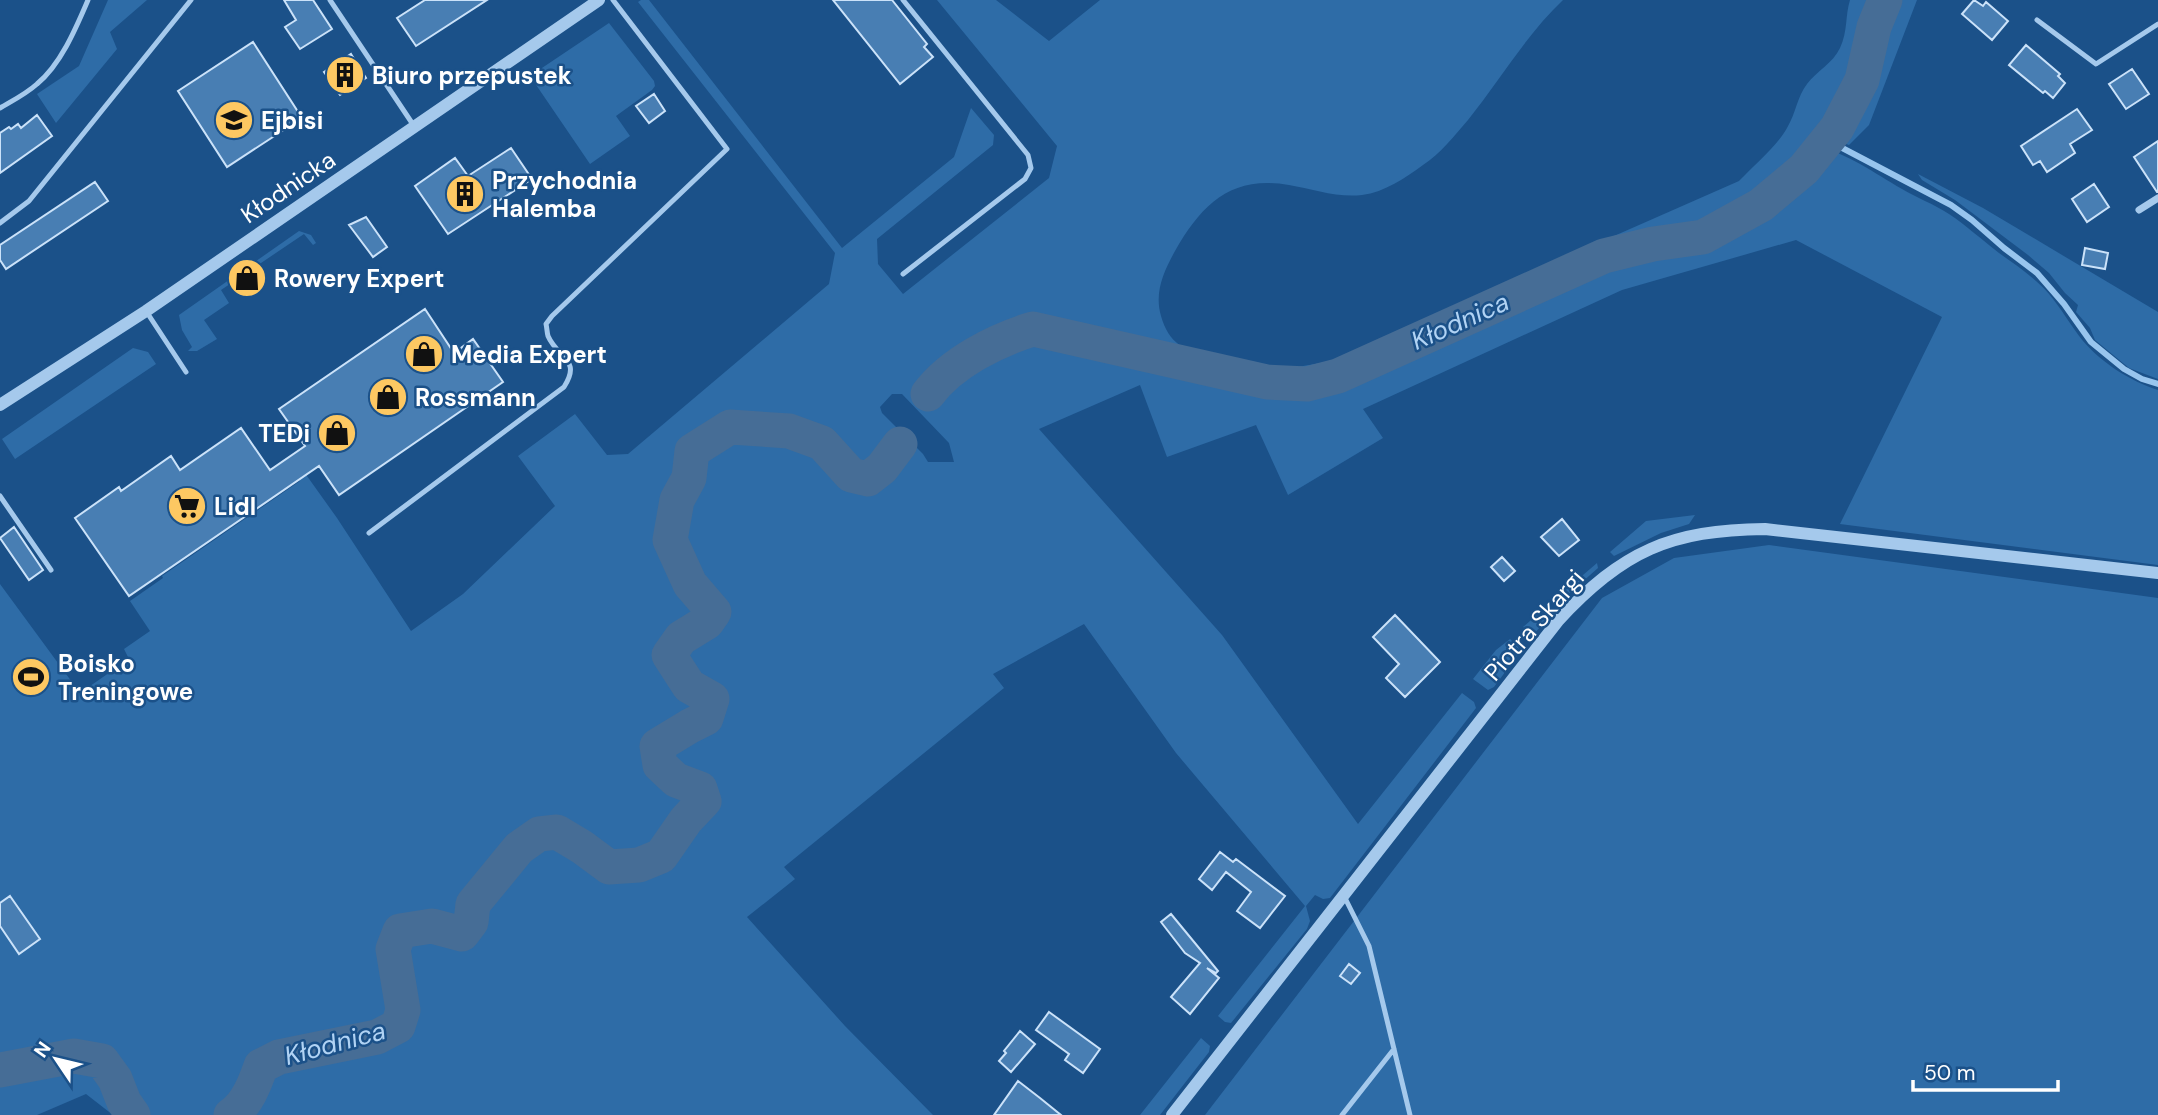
<svg xmlns="http://www.w3.org/2000/svg" width="2158" height="1115" font-family="'DM Sans',sans-serif">
	<rect width="100%" height="100%" fill="#1b5189"/>
	<!-- green -->
	<path fill="#2e6ca7" fill-rule="evenodd" d="M108 0H147L110 32 117 49 56 123 37 94 79 66Z
		M641 0H649L842 248 954 157 971 108 994 135 993 145 877 239 878 264 903 294 1049 178 1057 146 937 0H996L1049 41 1100 0H1563C1526 35 1500 80 1468 120 1455 135 1440 154 1423 165 1405 178 1385 192 1362 195 1338 198 1312 189 1289 185 1231 175 1202 204 1175 251 1164 271 1154 292 1161 316 1169 344 1184 350 1210 357 1224 360 1238 366 1251 368 1278 372 1304 366 1330 361L1739 181C1754 165 1777 146 1787 128 1796 113 1797 97 1807 84 1817 71 1833 63 1840 48 1848 31 1845 16 1850 0H1917L1869 125 1849 145 1825 136 1819 141 1817 147C1848 153 1874 173 1902 189 1917 198 1934 204 1949 214 1967 226 1982 240 1999 253 2016 265 2035 278 2049 294 2061 308 2071 326 2083 341 2102 363 2130 381 2158 390V565L1840 524 1942 317 1796 240 1622 290 1363 409 1383 438 1288 495 1256 425 1167 457 1140 385 1039 429 1222 635 1358 824 1462 693 1474 702 1476 708 1330 898 1323 899 1315 895 1306 906 1310 921 1307 929 1231 1023 1225 1022 1218 1016 1305 906 1176 753 1084 624 993 674 1004 688 784 867 795 879 747 917 845 1026 933 1115H113L86 1094 37 1115H0V584L80 693 129 659 124 649 150 631 130 601 163 578 162 576 300 481 296 474 302 469 337 518 411 631 463 594 555 506 518 456 575 414 607 455 628 454 829 284 835 253 638 2ZM892 394H902L949 443 954 462H928L923 454 882 413 880 407Z
		M609 23 654 81 655 86 652 90 616 116 630 136 590 164 530 76Z
		M1918 174 1983 208 2158 312V379L2129 368 2095 340 2090 328 2076 312 2078 305 2065 293 2049 273 2028 255 1955 200 1922 180Z
		M299 231 311 235 316 243 313 245 304 234 221 290 229 303 204 320 217 339 197 351H188L192 347 182 330 179 315Z
		M133 348 148 352 156 364 15 459 2 439Z
		M1695 515 1689 524 1661 533 1614 556 1610 552 1646 521Z
		M1769 545 2158 598V1115H1205L1602 598 1674 558Z
		M1597 563 1598 568 1564 598 1559 602 1555 599Z
		M1547 606 1551 614 1534 634 1523 627Z
		M1510 639 1518 647 1520 652 1494 687 1488 690 1473 679 1496 650Z
		M1201 1038 1210 1046 1209 1052 1160 1115H1140Z"/>
	<g fill="none" stroke-linecap="round" stroke-linejoin="round">
		<!-- stream -->
		<path stroke="#98c5ee" stroke-width="6" d="M1827 140 1951 205 1972 220 2004 248 2037 273 2064 304 2091 342 2124 369 2142 379 2158 384"/>
		<!-- river -->
		<path stroke="#466d96" stroke-width="35" d="M928 394C951 363 996 340 1033 329L1267 382 1307 384 1338 376 1604 256 1653 244 1703 237 1761 205 1804 169 1837 128 1862 80 1874 27 1885 0
			M0 1070 74 1056 102 1061 115 1079 124 1102 133 1115
			M231 1115C247 1105 255 1083 261 1066L279 1057 377 1037 398 1026 403 1010 393 949 400 931 432 926 462 934 471 922 473 904 519 848 539 834 557 832 582 847 609 867 639 865 661 856 686 820 704 801 700 789 676 780 660 765 657 746 690 726 706 718 712 699 689 686 669 655 681 638 707 622 714 612 690 584 670 540 677 500 689 478 692 451 730 427 789 431 822 443 851 475 868 479 882 468 900 444"/>
	</g>
	<!-- building -->
	<path fill="#487eb3" stroke="#cbe2f9" stroke-width="2" d="M284 0H313L332 29 300 49 285 27 296 20Z
		M425 0H487L416 46 397 18Z
		M833 0H892L927 44 924 47 933 57 900 84Z
		M1974 0 1983 6 1986 2 2008 21 1992 40 1962 14Z
		M253 42 302 118 227 167 178 91Z
		M2026 45 2060 74 2058 76 2065 83 2053 98 2045 91 2043 93 2009 65Z
		M351 54 366 78 340 95 324 72Z
		M2132 69 2149 94 2126 109 2109 84Z
		M654 94 665 111 649 123 636 106Z
		M2077 109 2092 130 2070 144 2075 153 2047 172 2040 161 2033 165 2021 146Z
		M37 115 52 136 0 173V133L9 127 11 129 18 124 21 128Z
		M2158 141V192H2157L2134 157Z
		M511 148 532 179 448 234 415 186 455 158 468 176Z
		M95 182 108 201 6 269 0 260V245Z
		M2094 184 2109 207 2087 222 2072 199Z
		M366 217 387 247 373 257 349 225Z
		M2085 248 2108 253 2105 269 2082 265Z
		M425 309 454 353 473 339 503 382 339 495 319 466 129 596 75 518 119 487 121 491 171 456 180 470 241 428 270 470 305 446 279 409Z
		M1562 519 1579 540 1559 556 1541 537Z
		M14 527 43 570 29 580 0 538Z
		M1502 557 1515 571 1504 581 1491 567Z
		M1395 615 1440 662 1405 697 1386 678 1399 664 1373 637Z
		M1220 852 1233 862 1236 859 1285 896 1260 928 1237 911 1251 892 1226 872 1212 890 1199 879Z
		M10 896 40 939 19 954 0 926V903Z
		M1171 914 1218 971 1216 973 1207 968 1219 978 1190 1014 1171 997 1200 963 1185 953 1161 922Z
		M1349 964 1360 973 1351 984 1340 976Z
		M1049 1012 1100 1049 1083 1073 1065 1060 1069 1054 1036 1030Z
		M1020 1031 1035 1044 1011 1072 999 1061 1006 1053 1004 1051Z
		M1018 1081 1040 1098 1061 1115H994Z"/>
	<g fill="none" stroke-linecap="round" stroke-linejoin="round">
		<!-- service -->
		<path stroke="#a5c9ec" stroke-width="5" d="M330 0 414 126
			M903 0 1028 155 1031 168 1025 179 903 274
			M2037 20 2096 64 2158 24
			M0 108C12 101 26 94 37 84 61 64 76 28 88 0
			M0 223 29 201 191 0
			M146 311 186 372
			M0 496 51 570
			M369 533 564 387C582 359 558 359 548 336 547 333 547 328 546 324L552 316 727 149 613 0
			M1345 898 1369 946 1410 1115
			M1342 1115 1394 1049"/>
		<!-- minor -->
		<path stroke="#a5c9ec" stroke-width="7" d="M2139 210 2158 198"/>
		<!-- tertiary -->
		<path stroke="#a5c9ec" stroke-width="12" d="M0 405 146 311 599 0
			M1172 1115 1558 621C1622 551 1671 530 1765 529L2158 573"/>
	</g>
	<!-- icons -->
	<defs>
		<g id="building-disc" transform="scale(2.0125)"><circle r="9.5" fill="#fdc862" stroke="#1b5189"/><path d="M-4-6H4V6H1V3H-1V6H-4ZM-2.5-4.3h1.7v1.8h-1.7ZM.8-4.3h1.7v1.8H.8ZM-2.5-1h1.7V.8h-1.7ZM.8-1h1.7V.8H.8Z" fill="#111"/></g>
		<g id="school-disc" transform="scale(2.0125)"><circle r="9.5" fill="#fdc862" stroke="#1b5189"/><path d="M0-5L7-2L0 1L-7-2ZM-4 1L0 2.5L4 1V4Q0 6-4 4Z" fill="#111"/></g>
		<g id="shop-disc" transform="scale(2.0125)"><circle r="9.5" fill="#fdc862" stroke="#1b5189"/><path d="M-5-2.5h2.3a2.7 3.5 0 0 1 5.4 0H5L5.5 6h-11ZM-1.5-2.5h3a1.5 2.3 0 0 0-3 0Z" fill="#111"/></g>
		<g id="supermarket-disc" transform="scale(2.0125)"><circle r="9.5" fill="#fdc862" stroke="#1b5189"/><path d="M-6-5.5h2.5l.6 2H6L4.5 2H-2.5L-4.4-4H-6ZM-1.5 3.2a1.3 1.3 0 1 0 .1 0ZM3 3.2a1.3 1.3 0 1 0 .1 0Z" fill="#111"/></g>
		<g id="stadium-disc" transform="scale(2.0125)"><circle r="9.5" fill="#fdc862" stroke="#1b5189"/><path d="M0-5a6.5 5 0 1 0 0 10a6.5 5 0 1 0 0-10ZM-3.5-1.8h7v3.6h-7Z" fill="#111"/></g>
	</defs>
	<g fill-rule="evenodd">
		<use href="#building-disc" x="345" y="75"/>
		<use href="#school-disc" x="234" y="120"/>
		<use href="#building-disc" x="465" y="194"/>
		<use href="#shop-disc" x="247" y="278"/>
		<use href="#shop-disc" x="424" y="354"/>
		<use href="#shop-disc" x="388" y="397"/>
		<use href="#shop-disc" x="337" y="433"/>
		<use href="#supermarket-disc" x="187" y="506"/>
		<use href="#stadium-disc" x="31" y="677"/>
	</g>
	<g text-anchor="middle" dominant-baseline="central" stroke-width="5" stroke-linejoin="round" paint-order="stroke">
		<!-- poi labels -->
		<g font-size="24" font-weight="bold" fill="#fff" stroke="#1b5189" text-anchor="start">
			<text x="372" y="75">Biuro przepustek</text>
			<text x="261" y="120">Ejbisi</text>
			<text x="492" y="180">Przychodnia<tspan x="492" dy="28">Halemba</tspan></text>
			<text x="274" y="278">Rowery Expert</text>
			<text x="451" y="354">Media Expert</text>
			<text x="415" y="397">Rossmann</text>
			<text x="310" y="433" text-anchor="end">TEDi</text>
			<text x="214" y="506">Lidl</text>
			<text x="58" y="663">Boisko<tspan x="58" dy="28">Treningowe</tspan></text>
		</g>
		<!-- street labels -->
		<g font-size="24" fill="#fff" stroke="#1b5189">
			<text transform="translate(288 187) rotate(-34)">Kłodnicka</text>
			<text transform="translate(1534 625) rotate(-49)">Piotra Skargi</text>
		</g>
		<!-- water labels -->
		<g font-size="26" font-style="italic" fill="#b1d3f4" stroke="#1b5189">
			<text transform="translate(1460 321) rotate(-24)">Kłodnica</text>
			<text transform="translate(335 1043) rotate(-15)">Kłodnica</text>
		</g>
	</g>
	<!-- north arrow -->
	<g transform="translate(56 1059) rotate(305)" stroke="#1b5189" stroke-width="5" paint-order="stroke">
	<path d="M0-5L12 26L0 18L-12 26Z" fill="#ffffff"/>
	<text y="-10" font-size="19" font-weight="bold" text-anchor="middle" fill="#ffffff">N</text>
	</g>
	<!-- scale -->
	<path d="M1913 1080v10h145v-10" fill="none" stroke="#ffffff" stroke-width="3.5"/>
	<text x="1924" y="1080" font-size="21" fill="#ffffff" stroke="#1b5189" stroke-width="5" paint-order="stroke">50 m</text>
</svg>
